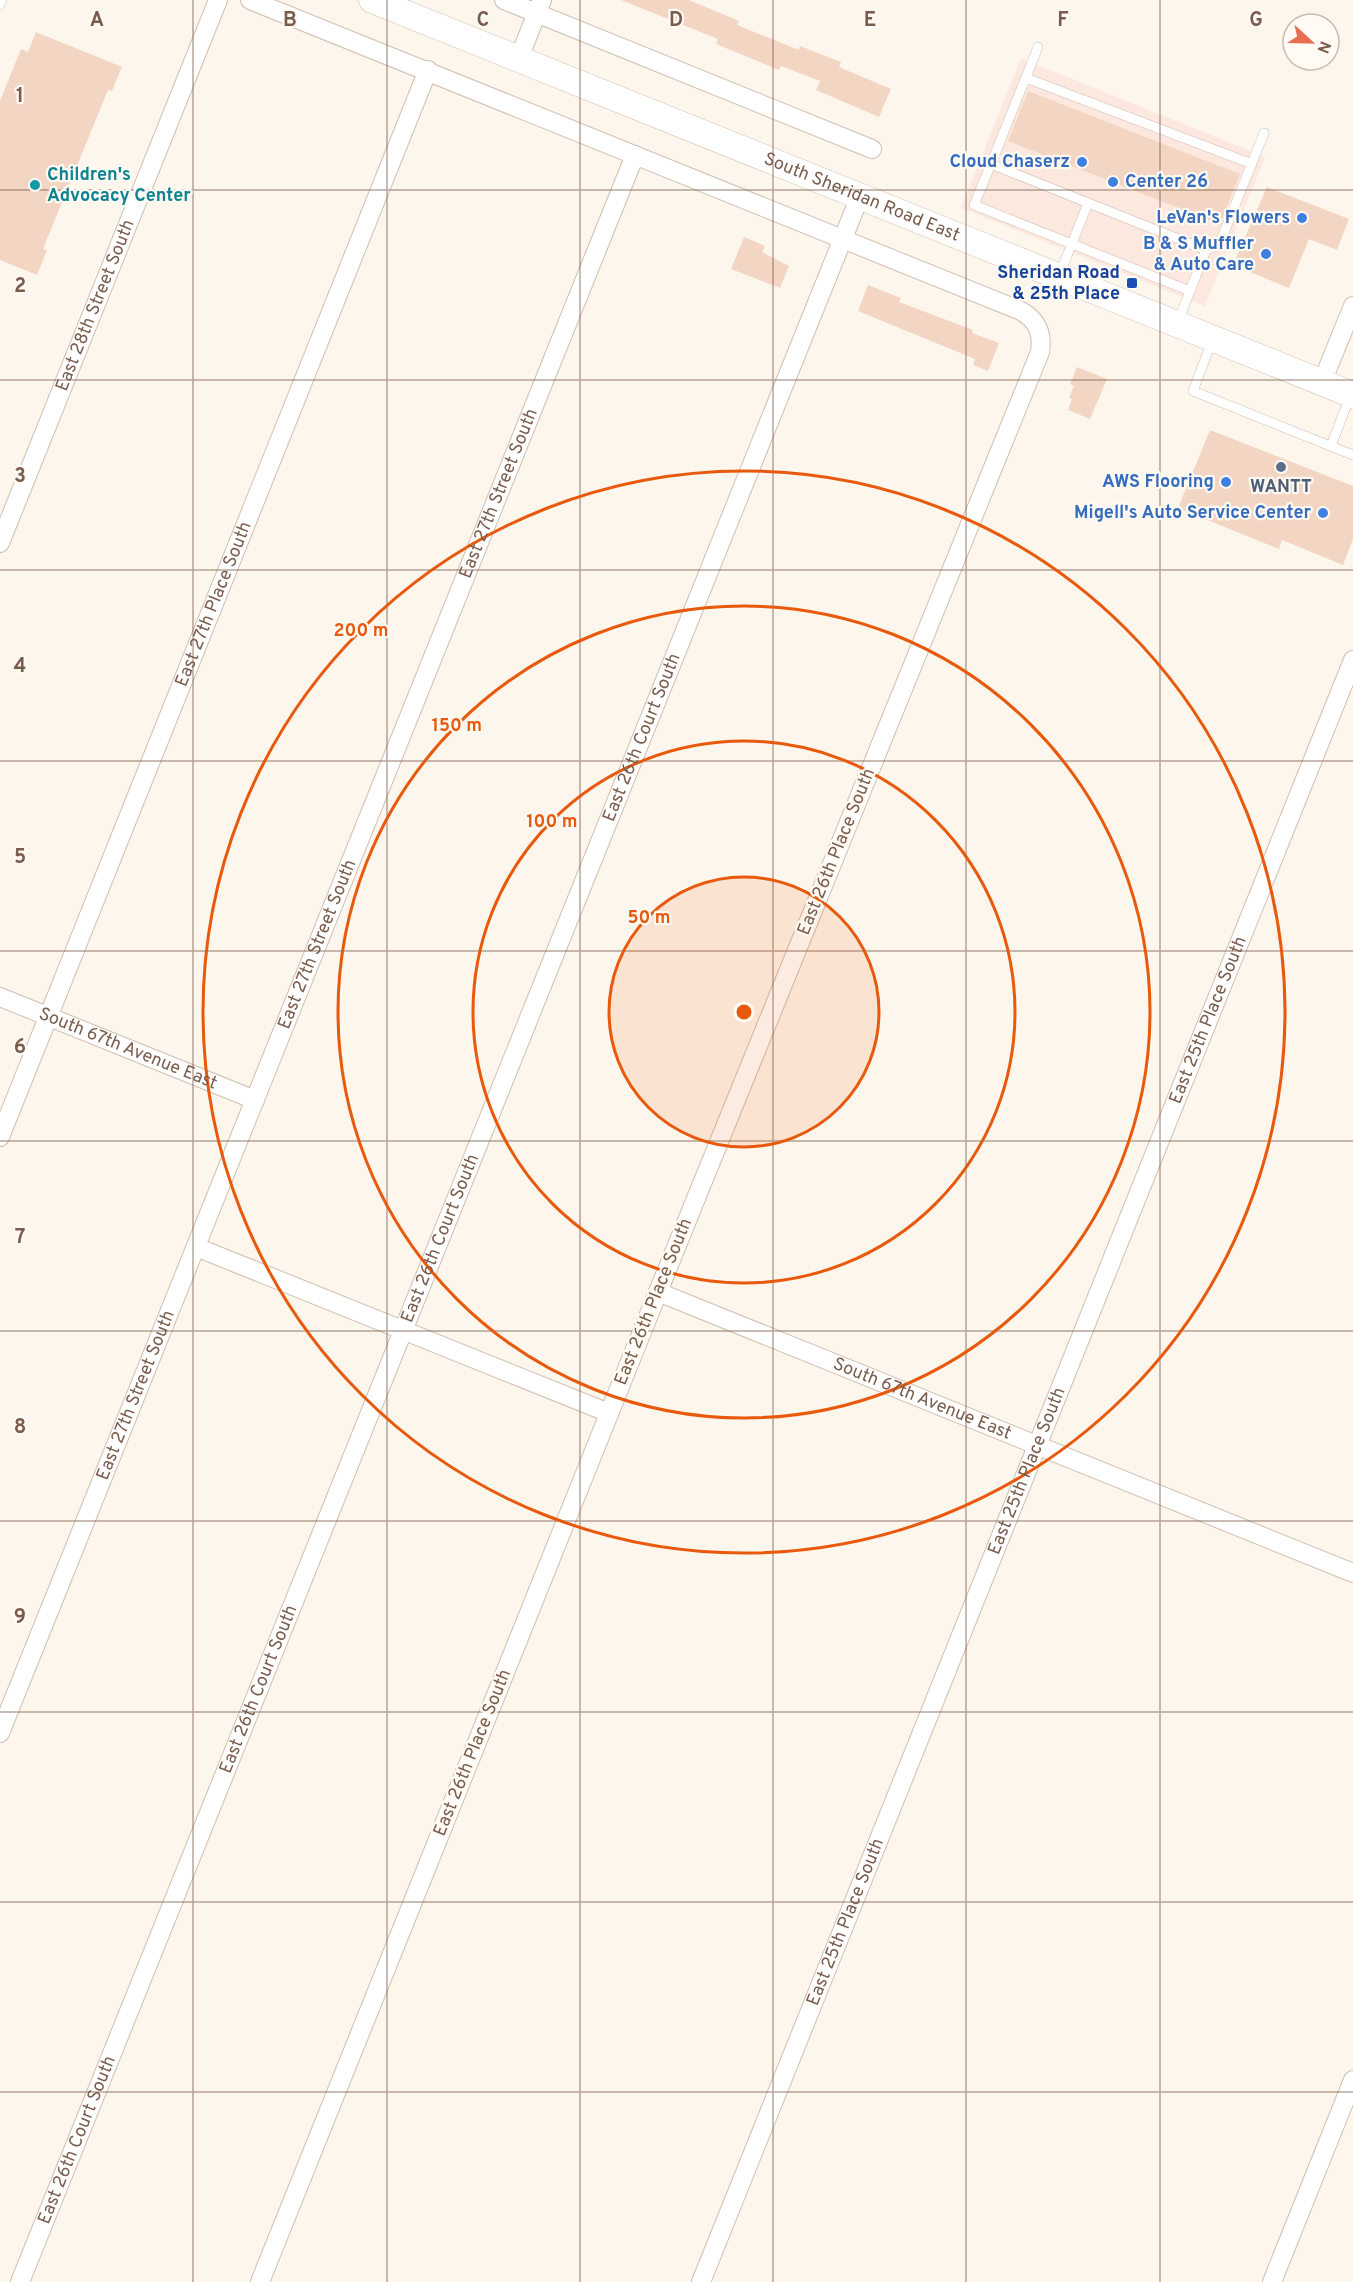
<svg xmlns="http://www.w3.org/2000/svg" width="1353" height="2282" font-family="Overpass,sans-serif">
	<rect width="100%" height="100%" fill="#fdf6ec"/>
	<!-- commercial -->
	<path fill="#fde8e0" d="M1021 58 1265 157 1205 306 961 208Z"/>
	<!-- building -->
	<path fill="#f3d5c3" d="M621 0H689L739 21 737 25 799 50 800 46 841 62 839 67 891 89 879 117 816 90 820 81 781 66 779 70 716 44 718 39Z
		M36 32 122 67 112 91 108 90 43 249 47 250 37 275 0 260V101L21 49 28 52Z
		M1028 91 1240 174 1220 224 1008 141Z
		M1267 187 1349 219 1337 250 1309 239 1289 288 1233 265Z
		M744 237 765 246 762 252 789 266 780 288 731 269Z
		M868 285 901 298 899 302 973 330 972 333 999 343 988 371 973 365 975 359 858 311Z
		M1077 367 1107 379 1090 419 1068 410 1072 399 1069 398 1074 386 1070 384Z
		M1210 430 1353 486V539L1343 565 1282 540 1279 549 1178 508Z"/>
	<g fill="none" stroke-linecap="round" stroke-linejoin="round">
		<!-- lane casing -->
		<g stroke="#d1beb0" stroke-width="10">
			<path id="lane" d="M0 5 2 0
				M1026 78 1252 164
				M991 164 1206 250 1190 291 974 205Z
				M991 164 1038 47
				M1206 250 1219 245 1264 133
				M1059 276 1088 203
				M1178 322 1190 291
				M1212 341 1193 391 1353 455
				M1331 446 1350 396"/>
		</g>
		<!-- street casing -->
		<g stroke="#d1beb0" stroke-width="20">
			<g id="street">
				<path d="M250 0 1021 311C1037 320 1043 333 1040 352L658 1292 260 2282"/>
				<path d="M504 0 872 149"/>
				<path d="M519 58 542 0"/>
				<path d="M1322 382 1353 306"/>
				<path id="s1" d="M0 543 218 0"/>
				<path id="s2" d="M0 997 255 1100"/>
				<path id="s3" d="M0 1137 428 70"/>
				<path d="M196 1247 609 1413"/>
				<path id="s4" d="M658 1292 1353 1573"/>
				<path id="s5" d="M0 1733 635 155"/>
				<path id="s6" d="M20 2282 860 196"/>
				<path id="s7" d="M701 2282 1353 660"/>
				<path d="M1272 2282 1353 2080"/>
			</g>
		</g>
		<!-- secondary casing -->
		<g stroke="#d6c0b0" stroke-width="27">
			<g id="secondary">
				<path id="s8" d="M372 0 1353 395"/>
			</g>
		</g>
		<!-- lane -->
		<use href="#lane" stroke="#fff" stroke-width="9"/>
		<!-- street -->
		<use href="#street" stroke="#fff" stroke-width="18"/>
		<!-- secondary -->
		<use href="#secondary" stroke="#fff" stroke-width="26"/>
	</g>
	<!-- grid -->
	<path fill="none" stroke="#7a5c4d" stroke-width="1.5" stroke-opacity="0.55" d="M193 0V2282M387 0V2282M580 0V2282M773 0V2282M966 0V2282M1160 0V2282M0 190H1353M0 380H1353M0 570H1353M0 761H1353M0 951H1353M0 1141H1353M0 1331H1353M0 1521H1353M0 1712H1353M0 1902H1353M0 2092H1353"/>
	<!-- distance rings -->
	<circle cx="744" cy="1012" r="135" fill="#e8590c" fill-opacity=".12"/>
	<g fill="none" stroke="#e8590c" stroke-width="3">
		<circle cx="744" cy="1012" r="135"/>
		<circle cx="744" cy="1012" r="271"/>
		<circle cx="744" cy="1012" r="406"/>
		<circle cx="744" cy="1012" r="541"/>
	</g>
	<!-- markers -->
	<g fill="#3f7fe0" stroke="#fffaf3" stroke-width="2">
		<circle cx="1082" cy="162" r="6"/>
		<circle cx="1113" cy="182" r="6"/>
		<circle cx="1302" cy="218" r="6"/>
		<circle cx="1266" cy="254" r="6"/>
		<circle cx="1226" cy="482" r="6"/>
		<circle cx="1323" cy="513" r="6"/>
	</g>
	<circle fill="#0f9aa8" stroke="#fffaf3" stroke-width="2" cx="35" cy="185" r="6"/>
	<rect fill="#1a4fb4" stroke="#fffaf3" stroke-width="2" x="1126" y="277" width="12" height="12" rx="3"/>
	<circle fill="#5c6f8a" stroke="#fffaf3" stroke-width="2" cx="1281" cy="467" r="6"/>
	<g text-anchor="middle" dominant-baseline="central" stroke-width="4.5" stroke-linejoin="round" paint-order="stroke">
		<!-- shop labels -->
		<g font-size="18" font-weight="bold" fill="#366cbe" stroke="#fffaf3" text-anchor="end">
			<text x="1070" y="162">Cloud Chaserz</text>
			<text x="1125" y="182" text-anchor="start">Center 26</text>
			<text x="1290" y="218">LeVan's Flowers</text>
			<text x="1254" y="244">B &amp; S Muffler<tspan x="1254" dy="21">&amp; Auto Care</tspan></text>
			<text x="1214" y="482">AWS Flooring</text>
			<text x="1311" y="513">Migell's Auto Service Center</text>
		</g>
		<!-- culture labels -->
		<g font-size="18" font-weight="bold" fill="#0d838f" stroke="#fffaf3" text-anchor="start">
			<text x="47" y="175">Children's<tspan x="47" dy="21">Advocacy Center</tspan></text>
		</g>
		<!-- street labels -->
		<g font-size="18" fill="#7a5c4d" stroke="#fffaf3">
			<text stroke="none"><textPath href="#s8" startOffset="528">South Sheridan Road East</textPath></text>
			<text stroke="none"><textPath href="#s1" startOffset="256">East 28th Street South</textPath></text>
			<text stroke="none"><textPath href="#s5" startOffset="1336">East 27th Street South</textPath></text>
			<text stroke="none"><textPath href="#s3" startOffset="574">East 27th Place South</textPath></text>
			<text stroke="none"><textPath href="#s6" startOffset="1665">East 26th Court South</textPath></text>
			<text transform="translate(837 852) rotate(-68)">East 26th Place South</text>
			<text stroke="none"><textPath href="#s5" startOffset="850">East 27th Street South</textPath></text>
			<text stroke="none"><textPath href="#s7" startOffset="1360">East 25th Place South</textPath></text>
			<text stroke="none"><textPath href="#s2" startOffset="138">South 67th Avenue East</textPath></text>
			<text stroke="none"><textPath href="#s6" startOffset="1125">East 26th Court South</textPath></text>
			<text transform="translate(654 1302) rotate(-68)">East 26th Place South</text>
			<text stroke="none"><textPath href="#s5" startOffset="364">East 27th Street South</textPath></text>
			<text stroke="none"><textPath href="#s4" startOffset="285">South 67th Avenue East</textPath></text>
			<text stroke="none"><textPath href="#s7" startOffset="874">East 25th Place South</textPath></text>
			<text stroke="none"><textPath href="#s6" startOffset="639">East 26th Court South</textPath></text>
			<text transform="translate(473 1753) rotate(-68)">East 26th Place South</text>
			<text stroke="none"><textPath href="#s7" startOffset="388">East 25th Place South</textPath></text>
			<text stroke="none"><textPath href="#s6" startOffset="153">East 26th Court South</textPath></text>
		</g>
		<!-- transit labels -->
		<g font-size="18" font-weight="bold" fill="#164399" stroke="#fffaf3" text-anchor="end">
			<text x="1120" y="273">Sheridan Road<tspan x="1120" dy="21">&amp; 25th Place</tspan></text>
		</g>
		<!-- service labels -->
		<g font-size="18" font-weight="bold" fill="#4e5e75" stroke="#fffaf3">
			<text x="1281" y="487">WANTT</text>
		</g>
	</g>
	<g font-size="20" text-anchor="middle" font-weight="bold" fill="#7a5c4d" stroke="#fffaf3" stroke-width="4.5" stroke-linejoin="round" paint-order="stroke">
		<text x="97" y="26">A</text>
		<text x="290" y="26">B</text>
		<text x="483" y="26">C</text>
		<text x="676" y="26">D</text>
		<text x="870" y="26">E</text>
		<text x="1063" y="26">F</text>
		<text x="1256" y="26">G</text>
		<text x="20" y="102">1</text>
		<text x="20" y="292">2</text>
		<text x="20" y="482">3</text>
		<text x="20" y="672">4</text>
		<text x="20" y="863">5</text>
		<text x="20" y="1053">6</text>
		<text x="20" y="1243">7</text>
		<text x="20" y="1433">8</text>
		<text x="20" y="1623">9</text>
	</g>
	<circle cx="744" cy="1012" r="9" fill="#e8590c" stroke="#fffaf3" stroke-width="3"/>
	<g font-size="18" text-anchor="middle" font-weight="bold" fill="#e8590c" stroke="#fffaf3" stroke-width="4.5" stroke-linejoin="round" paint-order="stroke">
		<text x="361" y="636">200 m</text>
		<text x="457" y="731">150 m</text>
		<text x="552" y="827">100 m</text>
		<text x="649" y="923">50 m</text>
	</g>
	<!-- north arrow -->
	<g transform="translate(1311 42) rotate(112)"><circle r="28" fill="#fffaf3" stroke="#cabbb1" stroke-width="1.5"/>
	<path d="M0-4.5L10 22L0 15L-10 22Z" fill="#e76f51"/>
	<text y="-9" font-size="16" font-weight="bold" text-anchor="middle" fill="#7a5c4d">N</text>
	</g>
</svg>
